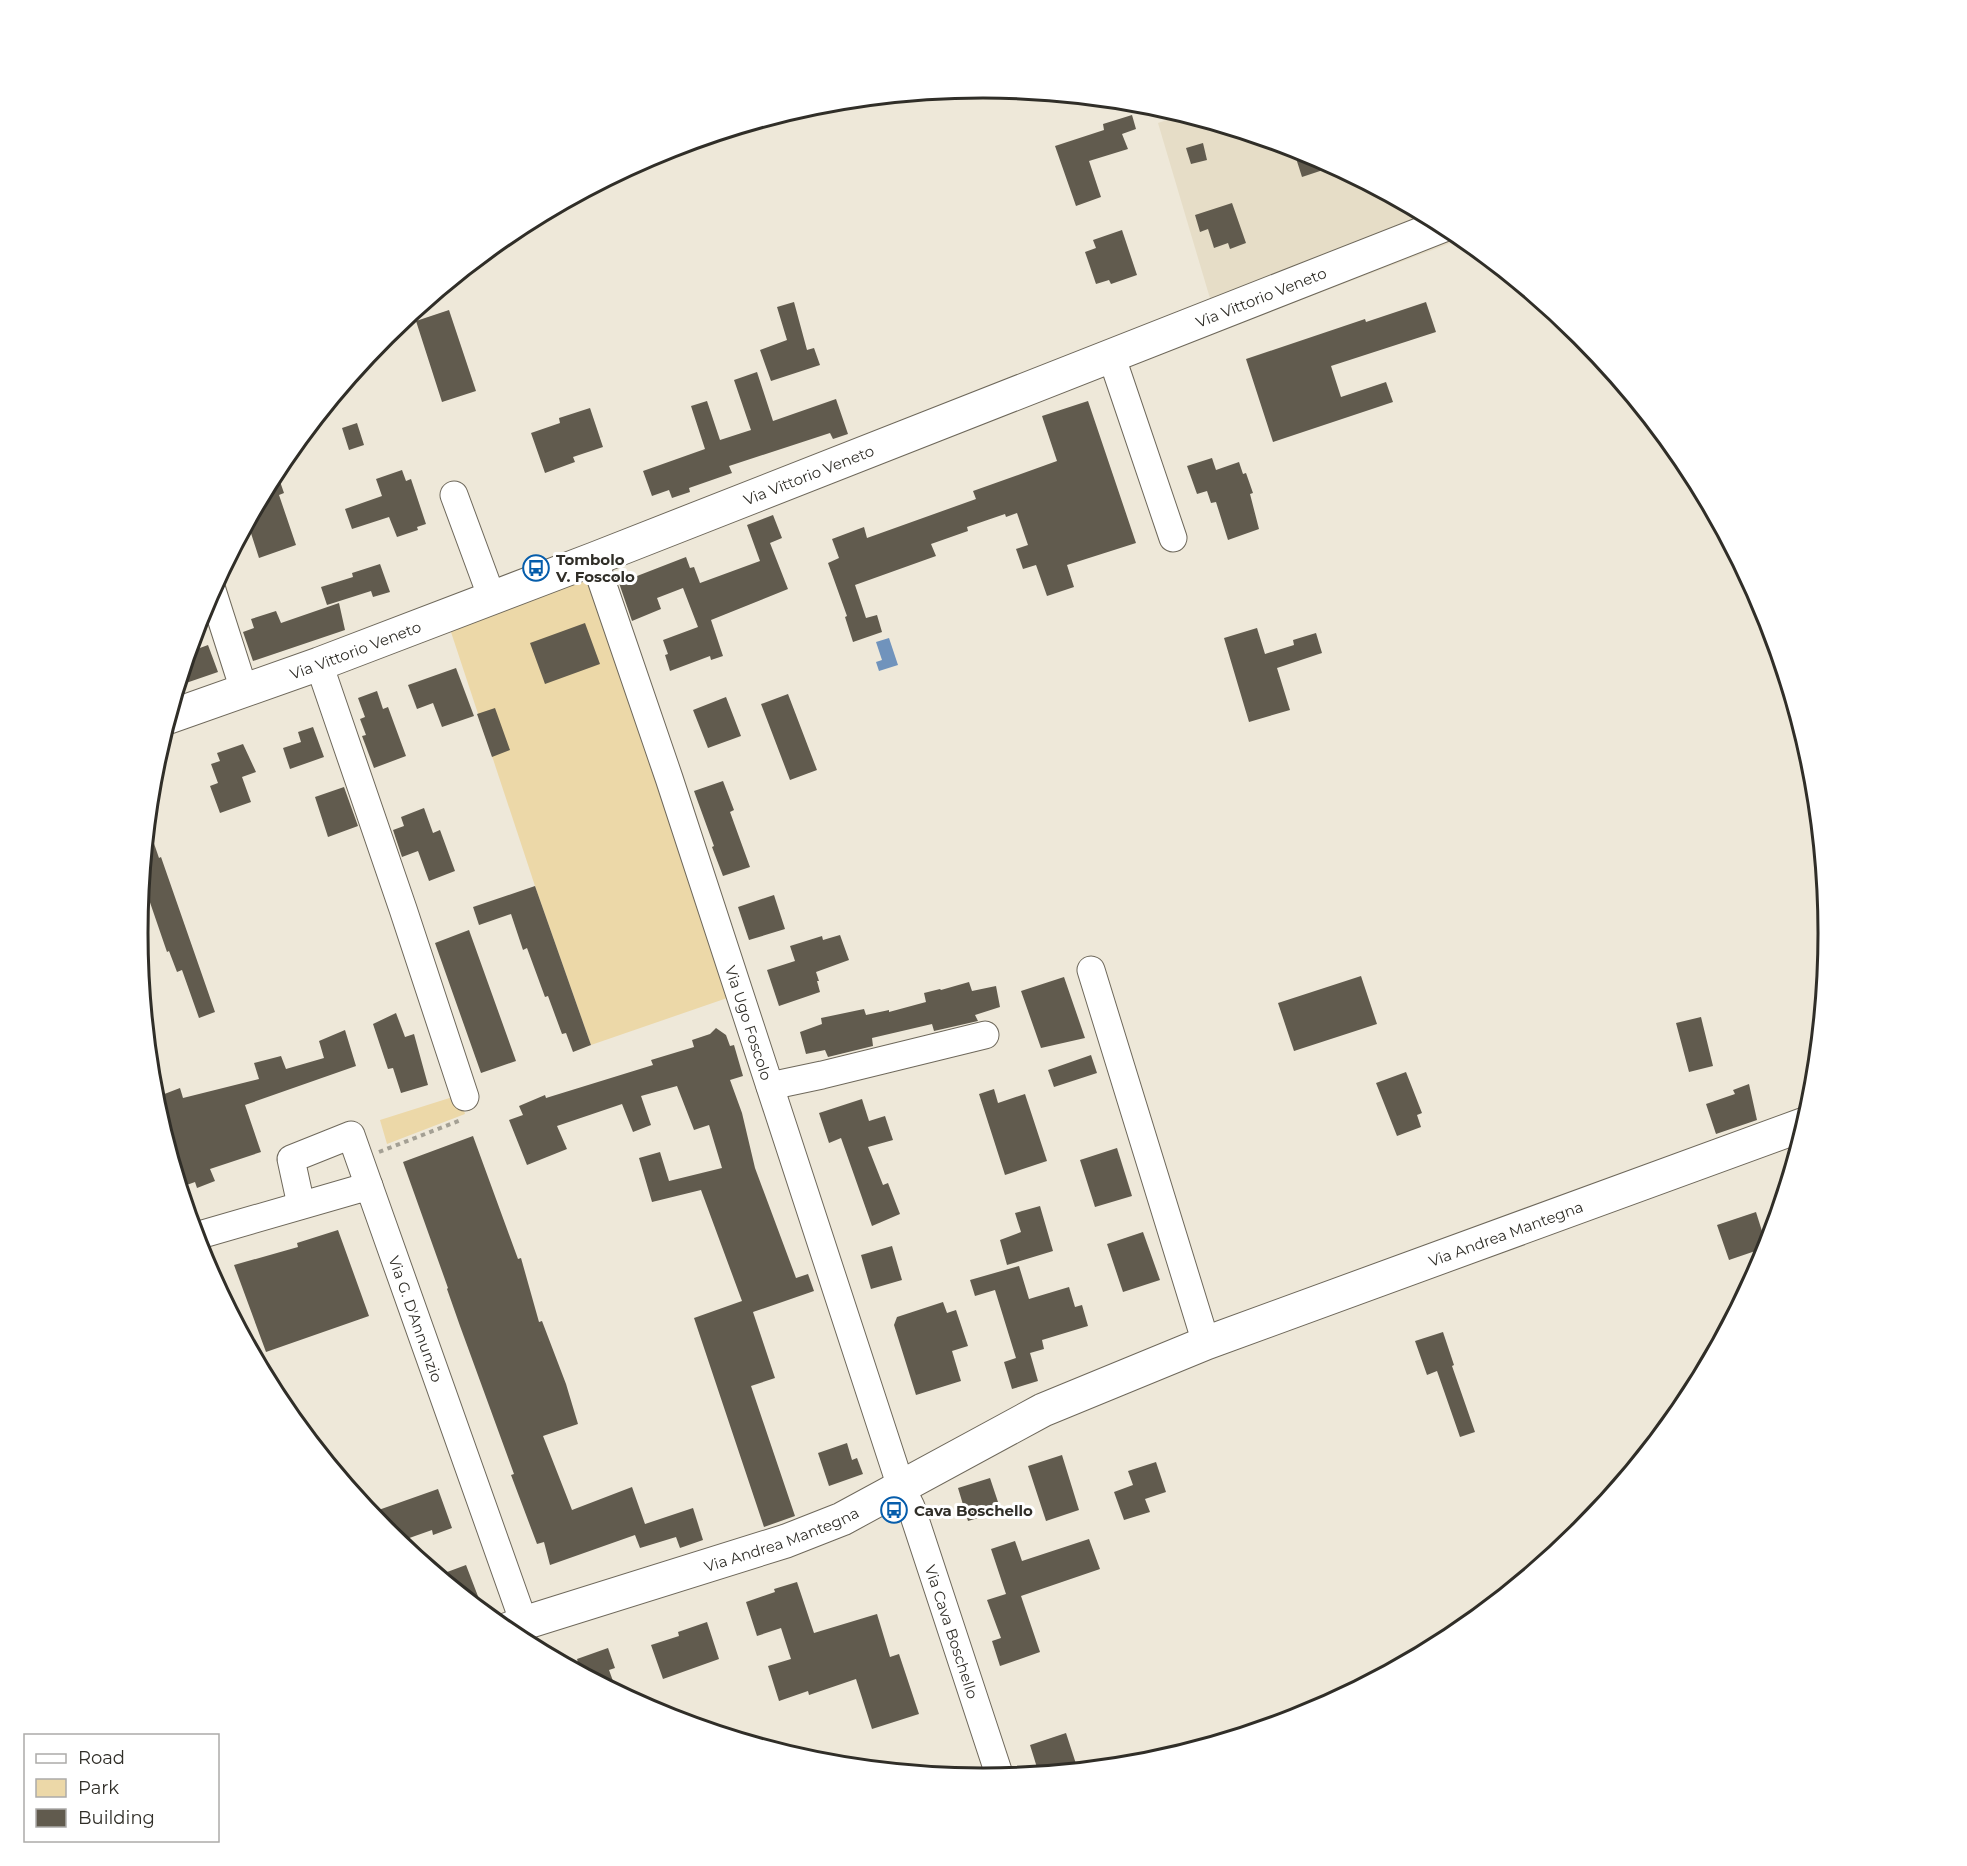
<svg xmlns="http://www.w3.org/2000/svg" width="1967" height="1866" font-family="Montserrat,sans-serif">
	<rect width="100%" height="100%" fill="#eee8d9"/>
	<!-- built -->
	<path fill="#e6ddc7" d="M1184 114 1308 152 1454 230 1464 238 1222 330 1209 295 1158 123Z"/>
	<!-- green -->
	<path fill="#ecd8a8" d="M584 576 593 585 733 996 591 1045 535 886 449 626Z
		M459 1095 465 1114 387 1144 380 1120Z"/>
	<!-- water -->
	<path fill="#7093bc" d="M889 638 898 665 879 671 876 662 882 660 876 642Z"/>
	<!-- building -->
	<path fill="#615b4e" d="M1132 115 1136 129 1122 134 1128 149 1089 161 1101 197 1076 206 1055 146 1104 130 1103 124Z
		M1203 143 1207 160 1191 164 1186 148Z
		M1307 151 1308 152 1335 166 1302 177 1295 155Z
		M1232 203 1246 243 1230 249 1228 243 1214 248 1208 229 1200 232 1195 215Z
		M1122 230 1137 275 1111 284 1109 280 1096 284 1085 252 1096 248 1093 240Z
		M794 302 807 350 814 348 820 365 771 381 760 350 787 340 777 307Z
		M1426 302 1436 332 1331 366 1341 397 1386 382 1393 402 1273 442 1246 359 1365 319 1366 322Z
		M449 310 476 391 442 402 416 321Z
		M757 372 773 421 836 399 848 434 833 439 830 433 729 466 732 473 689 488 690 492 672 498 669 490 652 496 643 471 705 449 691 406 707 401 720 440 751 430 734 380Z
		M1088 401 1136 543 1067 565 1074 587 1047 596 1036 565 1023 569 1016 549 1028 545 1017 513 1006 517 1005 514 967 527 968 531 931 544 936 556 855 585 866 618 877 615 882 632 853 642 845 617 847 616 828 563 839 558 832 539 864 527 867 538 976 499 973 491 1057 461 1042 416Z
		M590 408 603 447 573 457 575 462 545 473 531 433 560 423 559 418Z
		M357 423 364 445 349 450 342 428Z
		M1212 458 1216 470 1239 462 1243 474 1246 473 1253 493 1250 494 1259 529 1228 540 1216 502 1211 503 1207 491 1197 494 1187 466Z
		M276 470 284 493 279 495 296 545 259 558 248 524Z
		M402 470 406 481 411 479 426 524 417 527 418 530 397 537 389 517 352 529 345 509 382 496 376 479Z
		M773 515 782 538 770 543 788 589 711 620 723 656 711 660 710 656 670 671 665 655 668 654 663 640 698 627 683 588 657 598 661 609 632 621 619 583 686 557 690 568 694 567 700 583 760 561 747 525Z
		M380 564 390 592 373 597 371 591 327 605 321 587 353 577 352 573Z
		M339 603 345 630 253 661 243 632 254 628 251 619 276 611 281 623Z
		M585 623 600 664 545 684 530 643Z
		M1257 628 1265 654 1294 645 1293 640 1316 633 1322 653 1277 668 1290 710 1249 722 1224 638Z
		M208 645 218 672 186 683 182 673 189 652Z
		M456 668 474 716 442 727 433 703 417 709 408 685Z
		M377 691 383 709 388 707 406 756 374 768 362 736 366 735 360 719 365 717 358 698Z
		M788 694 817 770 790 780 761 704Z
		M726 697 741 736 708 748 693 710Z
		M495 708 510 750 492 757 477 714Z
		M313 727 324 757 290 769 283 748 301 742 298 732Z
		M243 744 256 772 242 777 251 802 220 813 210 786 218 783 211 764 220 761 217 753Z
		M723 781 734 810 730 812 750 867 723 876 712 847 714 846 694 791Z
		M344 787 358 826 328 837 315 797Z
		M424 808 433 833 440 830 455 871 429 881 418 851 402 857 393 830 404 826 401 817Z
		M148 826 159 858 161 857 215 1012 199 1018 182 970 177 972 169 951 167 952 143 882Z
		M535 886 591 1045 573 1052 566 1033 562 1034 548 996 545 997 527 948 523 950 511 914 479 925 473 907Z
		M774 895 785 929 749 940 738 907Z
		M469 930 516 1061 481 1073 435 943Z
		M840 935 849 960 816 972 819 981H817L820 992 779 1006 767 970 795 961 790 946 822 936 823 940Z
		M1361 976 1377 1024 1294 1051 1278 1003Z
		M1064 977 1085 1038 1041 1048 1021 991Z
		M969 982 972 991 996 986 1000 1007 975 1015 978 1021 934 1031 932 1024 872 1038 873 1046 828 1057 825 1050 806 1054 800 1032 822 1024 821 1018 864 1009 866 1015 889 1010V1012L926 1002 924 993 940 989 941 990Z
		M396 1013 405 1037 414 1034 428 1085 401 1093 393 1068 388 1069 373 1024Z
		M1701 1017 1713 1066 1689 1072 1676 1023Z
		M716 1028 726 1035 730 1046 734 1045 743 1076 730 1080 742 1113 755 1168 796 1278 808 1274 814 1291 753 1312 775 1378 751 1386 795 1516 764 1527 694 1318 742 1301 701 1190 652 1202 639 1158 660 1152 669 1181 722 1168 709 1125 694 1130 677 1086 641 1096 651 1125 633 1132 622 1104 557 1126 567 1149 527 1165 509 1120 523 1115 519 1106 545 1095 546 1098 653 1065 651 1060 694 1047 692 1040 710 1034Z
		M345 1030 356 1066 245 1105 261 1152 210 1169 215 1181 197 1188 195 1182 181 1187 154 1098 180 1088 183 1098 259 1079 254 1063 281 1056 286 1069 324 1058 319 1041Z
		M1091 1055 1097 1073 1054 1087 1048 1070Z
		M1406 1072 1422 1113 1417 1115 1421 1127 1397 1136 1376 1083Z
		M1749 1084 1757 1120 1716 1134 1706 1104 1735 1094 1733 1090Z
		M994 1089 998 1103 1025 1094 1047 1161 1005 1175 979 1094Z
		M862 1099 869 1121 885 1116 893 1140 868 1147 883 1185 888 1183 900 1214 872 1226 841 1138 829 1143 819 1113Z
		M473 1136 518 1259 521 1258 539 1322 542 1321 566 1384 578 1424 543 1436 572 1510 632 1487 645 1524 693 1508 703 1540 680 1548 676 1537 640 1548 635 1535 550 1565 544 1542 537 1544 511 1475 514 1474 460 1326 447 1289 448 1288 403 1162Z
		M1117 1148 1132 1196 1095 1207 1080 1160Z
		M1040 1206 1053 1251 1007 1265 1000 1240 1021 1232 1015 1213Z
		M1756 1212 1767 1247 1729 1260 1717 1225Z
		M338 1230 369 1316 266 1352 234 1265 298 1247 297 1243Z
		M1143 1232 1160 1280 1123 1292 1107 1244Z
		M892 1246 902 1280 871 1289 861 1255Z
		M1019 1266 1029 1299 1069 1287 1075 1307 1082 1305 1088 1326 1042 1340 1044 1349 1030 1353 1038 1381 1012 1389 1004 1362 1016 1358 995 1290 975 1296 970 1280Z
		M943 1302 947 1313 956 1310 968 1346 952 1351 961 1381 916 1395 894 1325 897 1317Z
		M1443 1332 1454 1365 1452 1366 1475 1432 1460 1437 1437 1371 1427 1375 1415 1341Z
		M847 1443 852 1460 857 1458 863 1474 829 1486 818 1453Z
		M1062 1455 1079 1510 1046 1521 1028 1466Z
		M1156 1462 1166 1492 1145 1499 1150 1512 1124 1520 1114 1492 1133 1485 1128 1471Z
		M990 1478 1001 1511 968 1521 958 1488Z
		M438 1489 452 1528 433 1535 432 1530 398 1542 385 1531 370 1513Z
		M1089 1539 1100 1569 1021 1596 1040 1652 1000 1666 992 1641 1001 1638 987 1600 1006 1594 991 1549 1015 1541 1022 1561Z
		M466 1565 484 1612 439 1575Z
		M797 1582 814 1633 877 1614 890 1657 899 1654 919 1714 872 1729 856 1679 809 1695 808 1691 779 1701 768 1666 791 1659 781 1628 757 1636 746 1602 775 1592 774 1589Z
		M707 1622 719 1659 663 1679 651 1645 679 1636 678 1632Z
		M608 1648 615 1668 609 1670 617 1692 581 1673 577 1659Z
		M1066 1733 1078 1770 1039 1774 1030 1745Z"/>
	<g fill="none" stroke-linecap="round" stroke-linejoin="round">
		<!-- minor casing -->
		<g stroke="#6e685b" stroke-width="29">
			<g id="minor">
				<path d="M1111 355 1173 538"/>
				<path d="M454 495 492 598"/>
				<path id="s1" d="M594 559 669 778 901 1487 911 1507 1000 1777"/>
				<path d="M212 590 244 690"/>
				<path d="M319 664 403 909 465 1097"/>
				<path d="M1091 970 1206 1343"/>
				<path d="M770 1086 822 1075 985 1035"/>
				<path d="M301 1205 291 1159 351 1135 369 1186"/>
				<path id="s2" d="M196 1236 369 1186 524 1623"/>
			</g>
		</g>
		<!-- major casing -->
		<g stroke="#6e685b" stroke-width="35">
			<g id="major">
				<path id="s3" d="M169 717 319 664 594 559 1444 225"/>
				<path id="s4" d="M506 1630 524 1623 786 1541 842 1519 1043 1410 1206 1343 1805 1124"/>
			</g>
		</g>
		<!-- path -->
		<path stroke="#a4a094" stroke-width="4" stroke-dasharray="4.5 4.5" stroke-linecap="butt" d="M379 1152 461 1120
			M204 1261 212 1258 210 1253"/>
		<!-- minor -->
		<use href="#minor" stroke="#fff" stroke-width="27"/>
		<!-- major -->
		<use href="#major" stroke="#fff" stroke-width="33"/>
	</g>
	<!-- icons -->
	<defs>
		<g id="bus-ring" transform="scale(1.35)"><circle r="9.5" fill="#fff" stroke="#065dab" stroke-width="1.5"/><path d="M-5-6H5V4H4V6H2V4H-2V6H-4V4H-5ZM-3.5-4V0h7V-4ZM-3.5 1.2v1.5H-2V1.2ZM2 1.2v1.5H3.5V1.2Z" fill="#065dab"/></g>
	</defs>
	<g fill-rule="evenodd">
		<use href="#bus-ring" x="536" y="568"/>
		<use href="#bus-ring" x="894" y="1510"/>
	</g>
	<g text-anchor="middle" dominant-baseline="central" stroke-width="6" stroke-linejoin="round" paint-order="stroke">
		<!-- street labels -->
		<g font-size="15" fill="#302e28" stroke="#fff">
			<text stroke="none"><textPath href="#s3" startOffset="1170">Via Vittorio Veneto</textPath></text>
			<text stroke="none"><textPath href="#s3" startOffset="684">Via Vittorio Veneto</textPath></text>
			<text stroke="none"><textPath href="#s3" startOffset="198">Via Vittorio Veneto</textPath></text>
			<text stroke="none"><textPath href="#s1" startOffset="489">Via Ugo Foscolo</textPath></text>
			<text stroke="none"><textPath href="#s4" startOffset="1078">Via Andrea Mantegna</textPath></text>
			<text stroke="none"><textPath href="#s2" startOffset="321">Via G. D'Annunzio</textPath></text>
			<text stroke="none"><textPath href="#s4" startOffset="290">Via Andrea Mantegna</textPath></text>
			<text stroke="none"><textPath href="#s1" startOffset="1131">Via Cava Boschello</textPath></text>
		</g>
		<!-- poi labels -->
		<g font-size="15" font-weight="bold" fill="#302e28" stroke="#fff" text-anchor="start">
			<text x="556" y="559">Tombolo<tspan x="556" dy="17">V. Foscolo</tspan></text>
			<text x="914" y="1510">Cava Boschello</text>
		</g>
	</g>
	<!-- crop -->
	<path d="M0 0H1967V1866H0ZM148 933a835 835 0 1 1 1670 0a835 835 0 1 1-1670 0Z" fill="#fff" fill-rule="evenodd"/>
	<path fill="none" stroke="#302e28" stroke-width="3" d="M148 933a835 835 0 1 1 1670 0a835 835 0 1 1-1670 0Z"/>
	<!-- legend -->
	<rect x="24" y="1734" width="195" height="108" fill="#ffffff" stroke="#acaba9" stroke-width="1.5"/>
	<rect x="36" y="1754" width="30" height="9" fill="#ffffff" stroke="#acaba9" stroke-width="1.5"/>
	<text x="78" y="1764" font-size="18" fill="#302e28">Road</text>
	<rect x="36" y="1779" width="30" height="18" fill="#ecd8a8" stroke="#acaba9" stroke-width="1.5"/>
	<text x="78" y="1794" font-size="18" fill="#302e28">Park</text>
	<rect x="36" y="1809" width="30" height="18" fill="#615b4e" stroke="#acaba9" stroke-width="1.5"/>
	<text x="78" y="1824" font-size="18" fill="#302e28">Building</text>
</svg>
